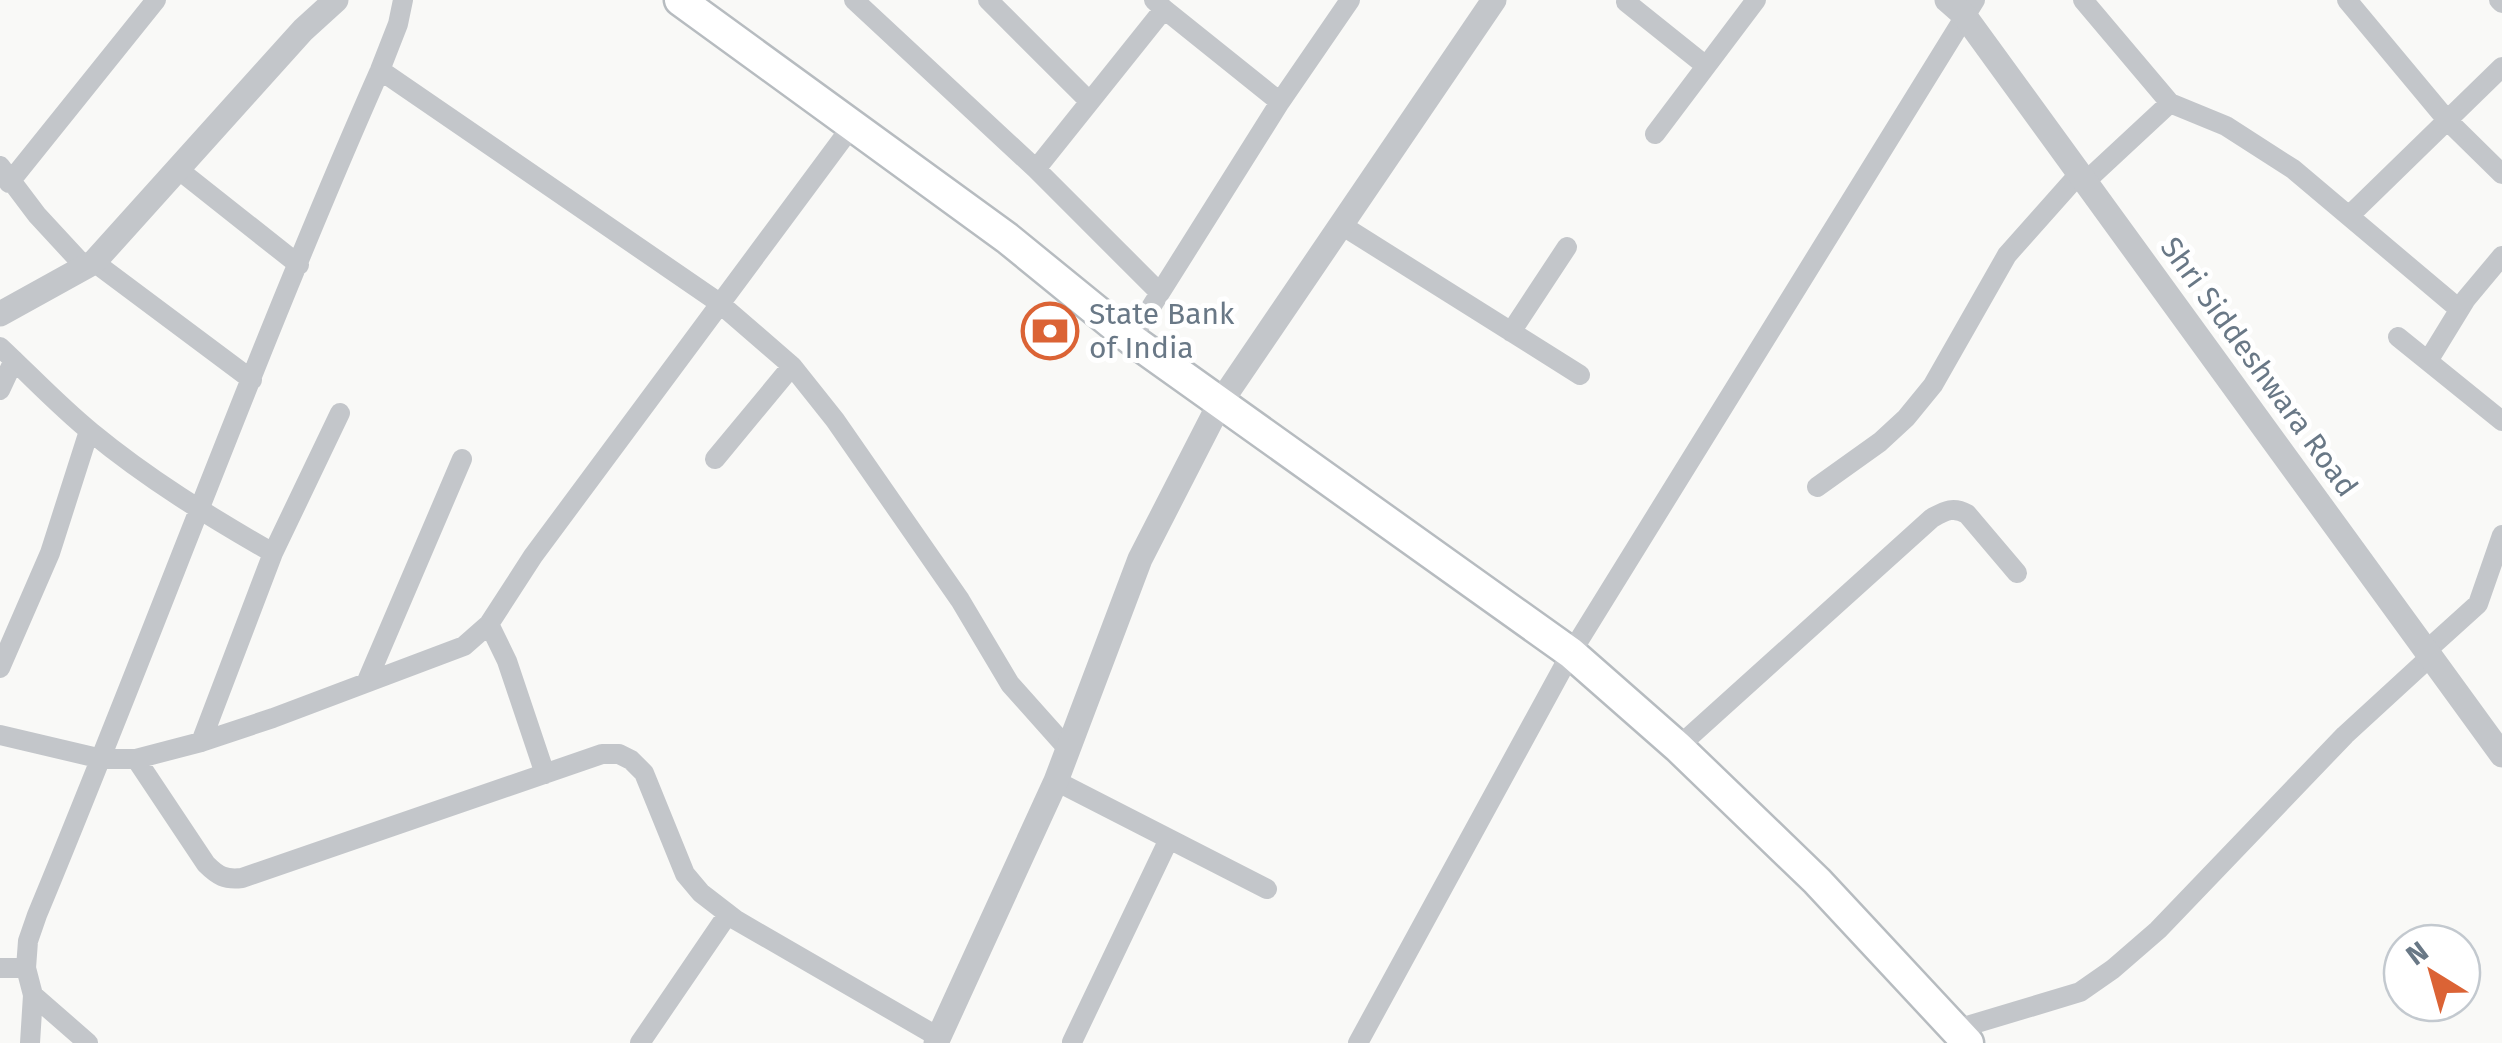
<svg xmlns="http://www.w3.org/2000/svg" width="2502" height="1043" font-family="'Fira Sans',sans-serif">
	<rect width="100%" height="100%" fill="#f9f9f7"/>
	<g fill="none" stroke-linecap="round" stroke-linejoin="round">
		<!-- secondary casing -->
		<g stroke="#b7bcc0" stroke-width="35">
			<path id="secondary" d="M680 0 1007 238 1131 339 1571 653 1678 747 1817 881 1968 1043"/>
		</g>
		<!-- minor -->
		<path stroke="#c3c6ca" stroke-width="20" d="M854 0 1036 169 1159 292
			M988 0 1089 101
			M2083 0 2170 103
			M2347 0 2447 120 2502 174
			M2499 0 2502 3
			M1626 2 1706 66
			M1164 9 1280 102
			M380 70 718 302 792 366 835 420 960 600 1010 684 1068 749
			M1655 134 1756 0
			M0 166 37 215 86 268
			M1036 169 1164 9 1154 0
			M179 170 299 265
			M2085 182 2170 103 2226 126 2293 169 2459 309
			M9 183 156 0
			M2350 215 2502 67
			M1343 226 1580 375
			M94 262 252 380
			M1511 332 1567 247
			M2398 337 2502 421
			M1131 339 1280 102 1350 0
			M0 347C30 375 59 406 91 432 148 479 210 517 273 553
			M2428 361 2466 299 2502 256
			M0 390 14 360
			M715 459 792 366
			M1817 487 1880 442 1906 418 1933 385 2007 255 2079 174
			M489 624 507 661 545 774
			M2426 651 2478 604 2502 535
			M0 668 50 553 89 431
			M367 681 462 459
			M0 735 102 759H136L201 742 273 718 464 646 489 624 533 556 852 126
			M201 742 273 553 340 413
			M1678 747 1932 518C1945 511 1953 506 1967 514L2017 573
			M136 759 206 864C218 876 225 880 242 878L602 754H619L631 760 644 773 685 874 701 893 736 920 940 1038
			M1056 781 1267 889
			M0 968H26
			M33 995 88 1043
			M1957 1029 2080 992 2113 969 2158 930 2345 735 2430 657
			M1072 1042 1169 839
			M30 1043 33 995 26 968 28 941 37 915C154 634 257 348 380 70L398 24 403 0
			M640 1043 728 914
			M1358 1043 1571 653 1975 0"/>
		<!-- tertiary -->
		<path stroke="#c3c6ca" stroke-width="25" d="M1947 0 1964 15 2502 755
			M0 314 94 262 303 30 336 0
			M936 1043 1056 781 1140 559 1220 403 1494 0"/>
		<!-- secondary -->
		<use href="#secondary" stroke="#fff" stroke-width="30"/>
	</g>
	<!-- icons -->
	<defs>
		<g id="bank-ring" transform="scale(2.875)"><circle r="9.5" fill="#fff" stroke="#db6335" stroke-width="1.5"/><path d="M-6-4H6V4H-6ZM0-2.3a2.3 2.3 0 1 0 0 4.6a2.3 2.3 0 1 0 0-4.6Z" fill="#db6335"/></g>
	</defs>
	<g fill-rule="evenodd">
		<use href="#bank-ring" x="1050" y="331"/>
	</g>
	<g text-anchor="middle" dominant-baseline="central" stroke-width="10" stroke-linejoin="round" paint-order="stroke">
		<!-- poi labels -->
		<g font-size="30" fill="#697886" stroke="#fff" text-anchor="start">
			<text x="1089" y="314">State Bank<tspan x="1089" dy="34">of India</tspan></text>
		</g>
		<!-- street labels -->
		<g font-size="30" fill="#697886" stroke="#fff">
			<text transform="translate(2259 367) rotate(54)">Shri Siddeshwara Road</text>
		</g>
	</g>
	<!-- north arrow -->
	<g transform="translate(2432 973) rotate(323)"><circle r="48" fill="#ffffff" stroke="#c3c9cf" stroke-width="2.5"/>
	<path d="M0-8L18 38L0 25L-18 38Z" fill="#db6335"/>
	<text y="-15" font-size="28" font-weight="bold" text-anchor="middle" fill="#697886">N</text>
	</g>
</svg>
